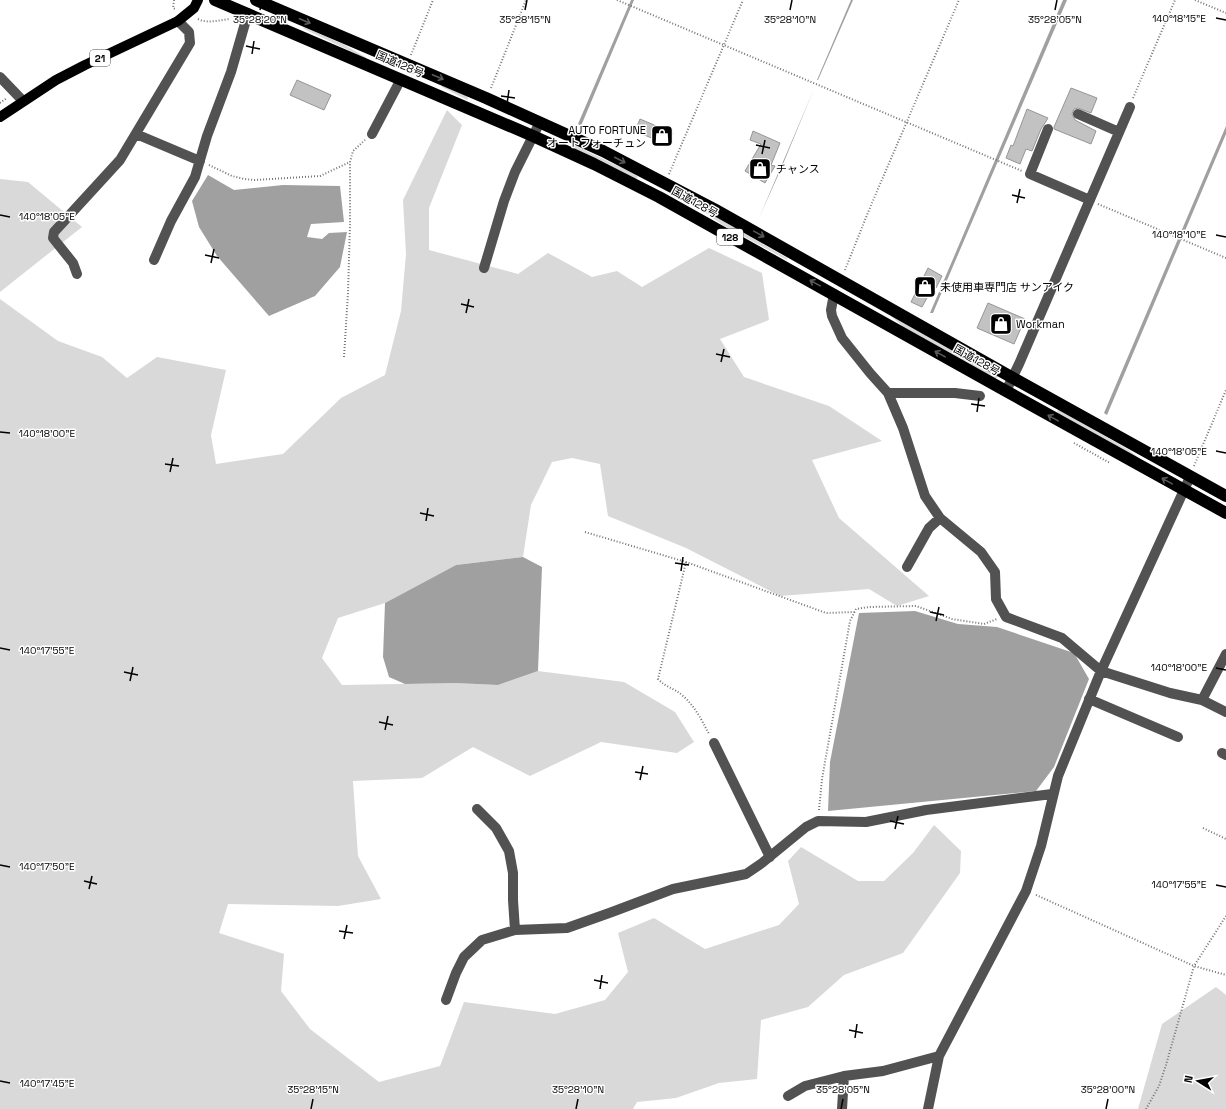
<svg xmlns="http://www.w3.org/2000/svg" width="1226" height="1109" font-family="'Space Grotesk','Noto Sans JP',sans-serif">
	<rect width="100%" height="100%" fill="#fff"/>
	<!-- green -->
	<path fill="#d9d9d9" d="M303 27 343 44 367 58H365L304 29Z
		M441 85 467 96 468 99 467 100 442 87Z
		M447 110 462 125 429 208V250L518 274 548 253 592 277 617 271 642 287 709 248 762 273 769 320 720 339 744 377 829 406 882 441 812 460 839 518 929 596 897 606 869 589 780 596 686 548 608 516 600 464 572 458 552 462 531 505 523 557 456 565 385 603 338 618 322 658 342 685 455 683 498 685 538 671 624 682 675 712 694 742 677 753 601 742 530 776 473 747 422 778 353 781 358 856 381 899 338 906 228 904 219 933 284 954 281 991 310 1029 379 1082 440 1066 464 1002 555 1014 605 1000 628 972 618 933 654 918 705 949 779 925 799 904 788 861 801 847 858 881H884L913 853 934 825 961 851 960 873 903 953 844 975 808 1007 761 1020 757 1079 719 1083 676 1098 637 1102 633 1109H0V299L58 341 102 357 127 378 157 357 226 370 211 435 216 464 283 454 341 398 385 375 401 311 406 254 403 200Z
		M574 145 633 173 638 177 636 179 575 149 573 146Z
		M0 179 28 182 82 227 0 292Z
		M704 210 787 258V260L724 226 703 211Z
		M891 316H893L998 376 997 378H995L903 327Z
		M1059 410 1129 450 1140 459 1058 413 1057 411Z
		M1216 987 1226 995V1109H1138L1162 1024Z"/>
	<!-- water -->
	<path fill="#a0a0a0" d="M631 0H634L581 126 578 124Z
		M851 0H853L818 80H817Z
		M1063 0H1067L933 313H930Z
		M814 89 781 169 759 218Z
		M1226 126V134L1107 415 1104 413Z
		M208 175 234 190 283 185 340 186 344 222 311 224 307 237 322 239 329 233 347 232 340 267 315 296 269 316 217 256 199 227 192 201Z
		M523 557 542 567 538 671 498 685 455 683 405 684 389 677 383 657 385 603 456 565Z
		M915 611 958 624 997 627 1074 653 1089 679 1054 767 1036 791 828 811 830 762 859 613Z"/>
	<!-- building -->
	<path fill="#c2c2c2" stroke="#969696" d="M297 80 331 95 324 110 290 95Z
		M1071 88 1097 98 1091 113 1078 108 1074 109 1072 114 1075 120 1096 131 1091 144 1054 129V127Z
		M1027 109 1048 118 1045 123 1041 129 1032 151 1026 149 1020 164 1006 158 1011 145 1013 146Z
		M640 119 673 133 668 145 635 131Z
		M753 131 780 143 771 165 775 166 765 183 745 171 761 144 750 140Z
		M928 268 942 276 936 288 933 287 922 307 911 302Z
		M988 303 1025 319 1014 344 977 328Z"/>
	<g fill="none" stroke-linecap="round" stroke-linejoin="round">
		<!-- path -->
		<path stroke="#747474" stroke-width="2" stroke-dasharray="1 2" stroke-linecap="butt" d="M174 0 173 8 175 9
			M617 0 1022 171
			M1195 0 1226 13
			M198 19C208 24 219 20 230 19
			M411 55 433 0
			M491 88 526 0
			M1133 98 1175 0
			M0 103 7 98
			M209 165 232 176 244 179 255 180 320 176 350 162
			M669 174 743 0
			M1098 204 1226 258
			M845 270 869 210 959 0
			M344 357 348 293 350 225V162L353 151 365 140
			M1074 443 1110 463
			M1194 466 1226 390
			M585 532 686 562 826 613 855 612
			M686 562 658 679C666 688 675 688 683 696 695 706 702 721 709 734
			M819 810 822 779 850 621 856 609 869 607 916 606 952 619 984 624 997 619
			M1203 828 1226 839
			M1036 895 1194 966 1226 975
			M1146 1109 1159 1086 1166 1065 1194 966 1226 916"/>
		<!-- minor -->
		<path stroke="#525252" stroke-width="10" d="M0 77 23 101
			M1078 114 1119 132
			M1048 129 1030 174 1090 200
			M136 134 200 161
			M372 134 401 79
			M154 260 171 221 195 177 207 136 231 72 248 13
			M484 268 504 201 515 172 540 122
			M77 274 73 263 53 238 54 232 120 160 190 43 189 32 178 21
			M834 294 831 310 832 316 842 338 870 373 888 393 903 428 925 496 940 518 981 552 995 572 996 599 1006 617 1062 638 1101 671 1170 693 1202 700 1226 712
			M1006 391 1019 364 1130 107
			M888 393H955L980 396
			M907 567 929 528 940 518
			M1089 699 1178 737
			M1202 700 1226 654
			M714 743 770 857
			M1222 753 1226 755
			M477 809 496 828 509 851 513 873V900L515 930
			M446 1000 456 973 464 957 482 940 515 930 567 928 612 912 673 889 746 874 762 863 806 827 818 821 866 822 926 810 1052 794
			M788 1096 805 1086 844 1076 883 1071 939 1056
			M842 1109 844 1076
			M928 1109 939 1056 1026 891 1041 846 1058 776 1101 671 1190 477"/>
		<!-- major -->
		<path stroke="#000" stroke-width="10" d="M0 117 56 80 85 65 178 21 194 8 198 0"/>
		<!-- highway -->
		<path stroke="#000" stroke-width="12" d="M215 0 533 136 594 164 659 197 1006 391 1226 513
			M256 0 486 98 603 151 714 209 1013 378 1226 496"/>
	</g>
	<!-- one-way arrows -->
	<defs><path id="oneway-shaft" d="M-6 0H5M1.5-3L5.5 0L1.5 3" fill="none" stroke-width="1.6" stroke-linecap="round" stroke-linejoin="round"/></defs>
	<g stroke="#595959">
		<use href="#oneway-shaft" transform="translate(305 21) rotate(23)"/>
		<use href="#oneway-shaft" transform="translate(438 77) rotate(23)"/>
		<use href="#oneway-shaft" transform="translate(620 160) rotate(27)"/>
		<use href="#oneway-shaft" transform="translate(759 234) rotate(29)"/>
		<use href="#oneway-shaft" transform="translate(815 283) rotate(-151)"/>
		<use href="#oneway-shaft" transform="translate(940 354) rotate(-151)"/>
		<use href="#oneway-shaft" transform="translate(1053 418) rotate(-151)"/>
		<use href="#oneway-shaft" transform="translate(1167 481) rotate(-151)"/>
	</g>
	<!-- ticks -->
	<path fill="none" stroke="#000" stroke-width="1.5" d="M260 10 262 0M525 10 527 0M790 10 792 0M1055 10 1057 0M1216 18 1226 20M246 46 260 49M252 54 254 41M501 96 515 98M507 104 509 90M756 145 770 148M762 154 765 140M1012 195 1025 198M1017 203 1020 189M0 215 10 217M1216 235 1226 237M205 255 219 258M211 263 214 249M461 304 474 307M466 313 469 299M716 354 730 357M721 362 724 349M971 404 985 406M977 412 979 398M0 432 10 433M1216 451 1226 453M165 464 179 466M170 472 173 458M420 513 434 516M426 521 428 508M675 563 689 565M681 571 683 557M930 612 944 615M936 621 939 607M0 648 10 650M1216 668 1226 670M124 672 138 675M130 681 133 667M379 722 393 725M385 730 388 716M635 772 648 774M640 780 643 766M890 821 904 824M895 829 898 816M0 865 10 867M84 881 97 884M1216 885 1226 887M89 889 92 876M339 931 353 933M344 939 347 925M594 980 608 983M600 989 602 975M849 1030 863 1033M855 1038 857 1024M0 1081 10 1083M311 1109 313 1099M576 1109 578 1099M841 1109 843 1099M1106 1109 1108 1099"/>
	<!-- icons -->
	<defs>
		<g id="shop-square" transform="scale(1.15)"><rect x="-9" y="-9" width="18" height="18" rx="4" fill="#000" stroke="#fff"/><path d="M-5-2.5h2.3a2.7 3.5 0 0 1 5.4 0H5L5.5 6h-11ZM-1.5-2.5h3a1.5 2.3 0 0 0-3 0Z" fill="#fff"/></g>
	</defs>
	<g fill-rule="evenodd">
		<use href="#shop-square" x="662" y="136"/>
		<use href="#shop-square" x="760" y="169"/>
		<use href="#shop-square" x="925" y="287"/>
		<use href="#shop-square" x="1001" y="324"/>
	</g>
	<g text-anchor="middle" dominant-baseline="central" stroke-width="3" stroke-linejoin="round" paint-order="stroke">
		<!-- shield labels -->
		<g fill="#fff" stroke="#4c4c4c" stroke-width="1">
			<rect x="90" y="50" width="20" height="16" rx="3"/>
			<rect x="717" y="229" width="26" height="16" rx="3"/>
		</g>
		<g font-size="10" font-weight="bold" fill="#000">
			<text x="100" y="58">21</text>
			<text x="730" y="237">128</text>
		</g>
		<!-- street labels -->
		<g font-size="11" fill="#000" stroke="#fff">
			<text transform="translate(400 64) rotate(23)">国道128号</text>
			<text transform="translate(695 202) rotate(29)">国道128号</text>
			<text transform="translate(977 360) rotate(29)">国道128号</text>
		</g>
		<!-- poi labels -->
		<g font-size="11" fill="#000" stroke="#fff" text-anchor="start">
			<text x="646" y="130" text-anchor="end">AUTO FORTUNE<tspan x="646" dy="13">オートフォーチュン</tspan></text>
			<text x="776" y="169">チャンス</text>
			<text x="940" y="287">未使用車専門店 サンアイク</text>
			<text x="1016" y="324">Workman</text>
		</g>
	</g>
	<g font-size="10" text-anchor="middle" fill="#000" stroke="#fff" stroke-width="3" stroke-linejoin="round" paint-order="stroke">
		<text x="1179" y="22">140°18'15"E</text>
		<text x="260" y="23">35°28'20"N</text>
		<text x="525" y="23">35°28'15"N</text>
		<text x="790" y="23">35°28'10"N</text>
		<text x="1055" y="23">35°28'05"N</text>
		<text x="47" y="220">140°18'05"E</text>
		<text x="1179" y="238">140°18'10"E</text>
		<text x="47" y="437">140°18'00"E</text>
		<text x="1179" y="455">140°18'05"E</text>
		<text x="47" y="654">140°17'55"E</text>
		<text x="1179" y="671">140°18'00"E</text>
		<text x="47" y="870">140°17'50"E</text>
		<text x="1179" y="888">140°17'55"E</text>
		<text x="47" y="1087">140°17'45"E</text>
		<text x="313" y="1093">35°28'15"N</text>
		<text x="578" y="1093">35°28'10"N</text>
		<text x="843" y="1093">35°28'05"N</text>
		<text x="1108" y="1093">35°28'00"N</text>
	</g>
	<!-- north arrow -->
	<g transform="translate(1198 1081) rotate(281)" stroke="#ffffff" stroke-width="3" paint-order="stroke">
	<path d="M0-3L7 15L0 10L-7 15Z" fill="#000000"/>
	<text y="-6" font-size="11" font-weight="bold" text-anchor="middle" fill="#000000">N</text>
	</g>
</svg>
